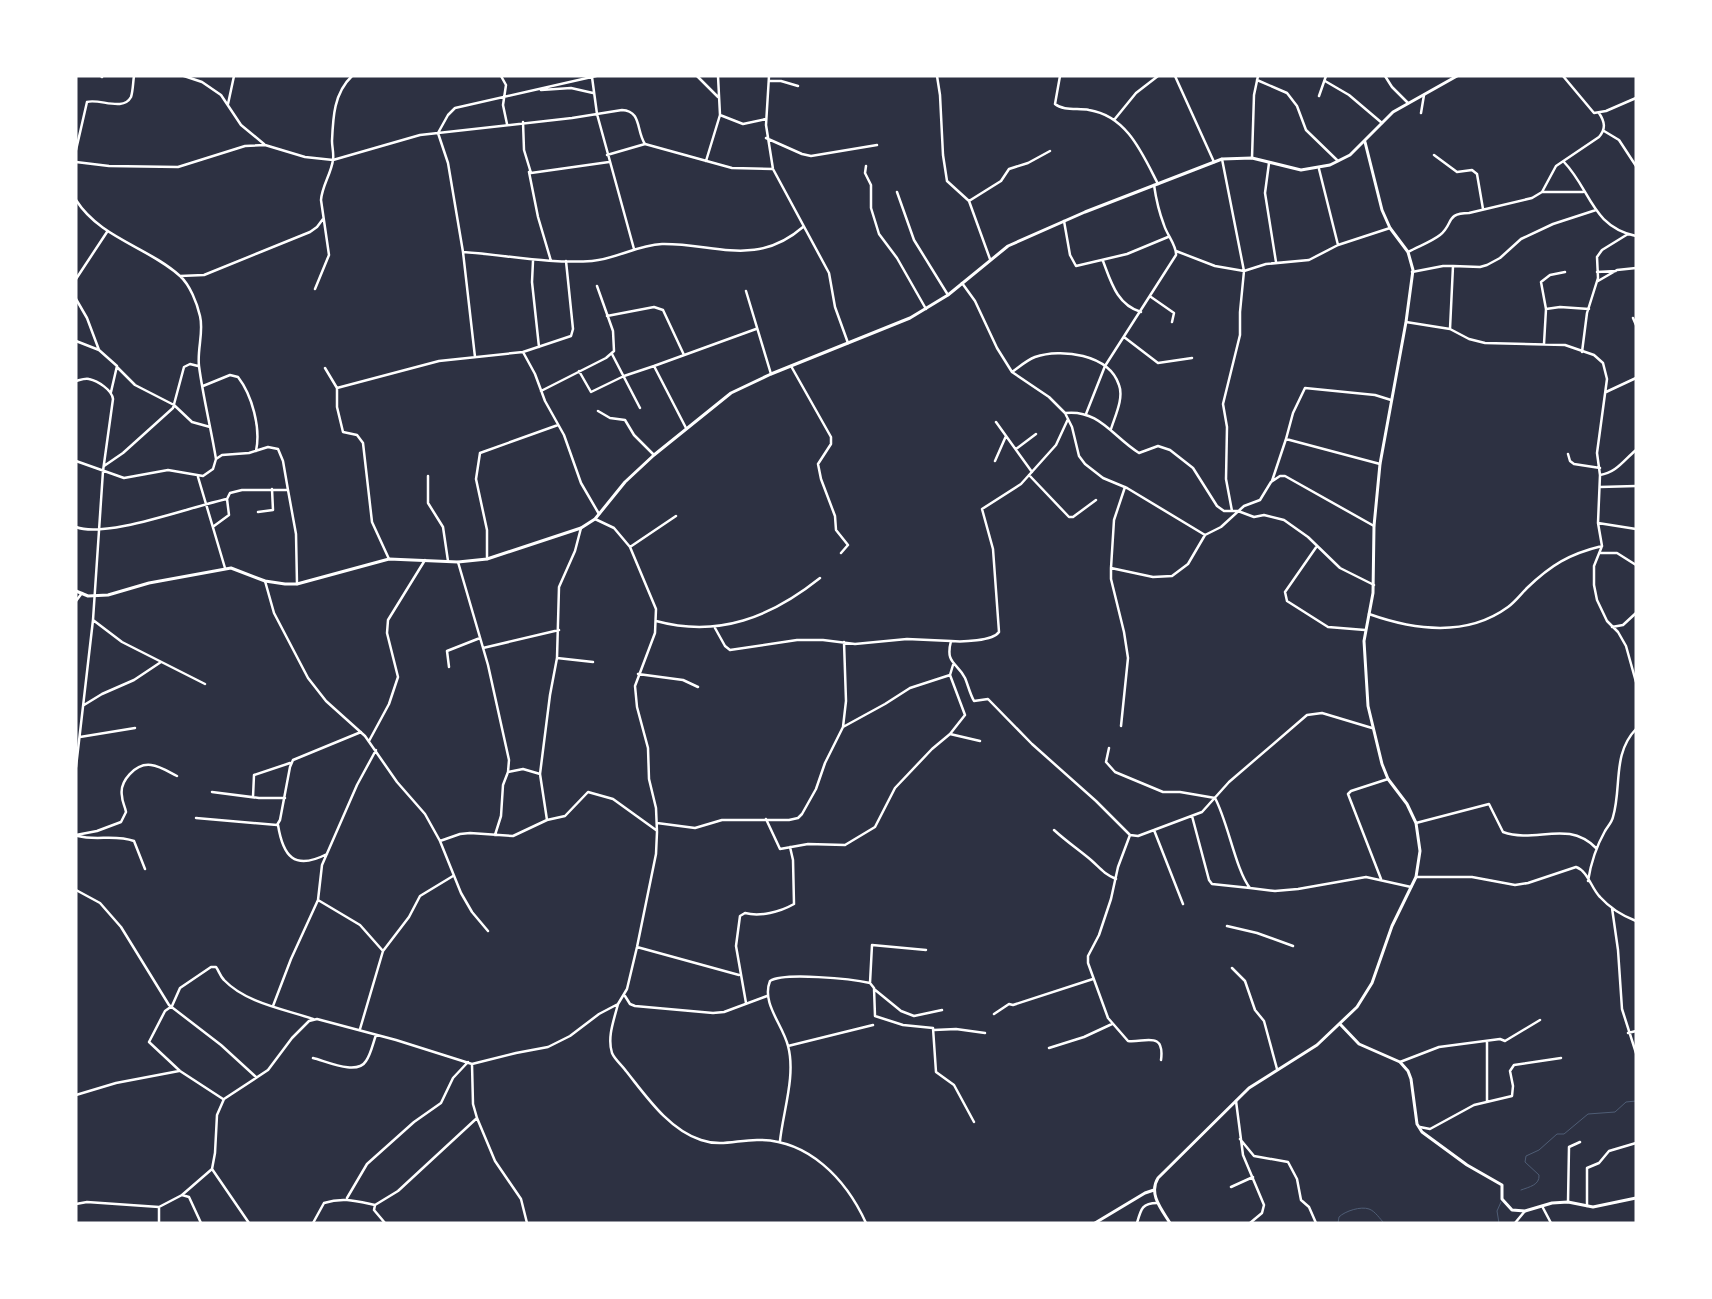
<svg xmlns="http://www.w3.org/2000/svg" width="1712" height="1299" font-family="'Crimson Pro',serif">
	<rect width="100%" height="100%" fill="#2d3142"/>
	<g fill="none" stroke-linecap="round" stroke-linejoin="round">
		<!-- stream -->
		<path stroke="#4f5d75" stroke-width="1" d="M1521 1190C1529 1187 1540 1185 1539 1175L1525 1162 1526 1156 1539 1150 1557 1134H1564L1588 1114 1615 1112 1626 1102 1636 1101
			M1338 1223 1339 1217C1345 1211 1361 1206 1369 1209 1375 1211 1380 1219 1384 1223
			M1499 1223 1497 1211 1501 1202"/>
		<!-- minor -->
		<path stroke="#fff" stroke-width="2.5" d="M101 76 102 77
			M184 76 202 82 221 95 241 125 264 144
			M501 76 506 85 503 105 507 124
			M697 76 718 97
			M769 76 766 125 773 169 829 273 835 307 848 343
			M937 76 940 95 943 155 947 181 969 201 990 259
			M1060 76 1055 104C1063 111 1078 108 1089 110 1127 116 1142 153 1158 184
			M1175 76 1214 162
			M1385 76 1392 87 1408 103
			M1563 76 1594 113 1606 111 1636 98
			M592 77 597 114 634 249
			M1257 80 1287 93 1297 106 1306 130 1338 161
			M770 81H781L798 86
			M1325 81 1349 95 1382 123
			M541 90 571 88 593 93
			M1319 96 1326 76
			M228 104 234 76
			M1421 113 1424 95
			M720 115 743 124 766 119
			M1114 120 1136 93 1158 76
			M523 122 524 150 531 173 609 162
			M1604 131 1619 140 1636 166
			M438 133 448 163 463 252 475 357
			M438 133 448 115 455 108 596 76
			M766 138 802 154 811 156 877 145
			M76 150 87 102C99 98 123 112 131 97 133 91 133 82 134 76
			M607 155 645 144
			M1434 155 1457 172 1472 170 1477 174 1483 209
			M1252 158 1254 95 1258 76
			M1222 159 1244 271 1240 312V335L1223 404 1227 427 1226 479 1232 511
			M706 161 720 115 718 76
			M76 162 109 166 178 167 245 146 265 145 305 157 333 160 420 135 572 118 622 110C642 111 636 131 645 144L732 168 773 169
			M1564 162C1591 190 1591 226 1636 236
			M1269 163 1265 193 1276 262
			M866 166 865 173 871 185V208L879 234 897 258 926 309
			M1319 169 1338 245
			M529 172 538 217 551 261
			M897 192 914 240 948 295
			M1542 192H1583
			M76 200C100 238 148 247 180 276 190 285 197 303 200 316 204 332 197 349 199 366 203 397 211 428 216 459L213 469 203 476 168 470 124 478 76 461
			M969 201 1001 181 1009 169 1028 163 1050 151
			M1064 221 1070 255 1076 266 1127 254 1168 237
			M1176 251 1215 266 1244 271 1266 264 1309 260 1338 245 1390 228
			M463 252C507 255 548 264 592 261 616 259 637 245 662 244 714 243 756 268 803 227
			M1408 252C1419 246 1431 242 1440 235 1454 224 1445 213 1469 213L1532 198 1542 192 1556 166 1599 137C1606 129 1605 122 1599 113
			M533 261 532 282 539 347
			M1103 261C1111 282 1117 305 1141 312
			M1412 272 1443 266H1453
			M1597 272 1616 271
			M180 276 204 275 310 232 317 227 323 219
			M76 279 107 232
			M1598 281 1617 270 1636 268
			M962 283 975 301 997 348 1012 372 1049 397 1065 413 1072 427 1079 456 1085 464 1103 478 1127 488 1205 535
			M315 289 329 255 321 200C322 186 331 174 333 160 334 153 332 147 332 141 333 117 334 93 352 76
			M746 291 771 374
			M1151 297 1174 313 1172 322
			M76 299 87 318 99 350 117 366 111 392
			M1546 309 1560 307 1589 309
			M607 316 654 307 663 310 684 355
			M1633 318 1636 325
			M1406 322 1450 329 1469 339 1485 343 1565 345 1594 355 1603 363 1607 379 1597 453 1600 475 1598 523 1602 546 1594 566V585L1597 600 1607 621 1618 632 1626 646 1636 682
			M1450 329 1453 266 1480 267 1487 265 1500 258 1521 239 1553 224 1596 210
			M1124 337 1158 363 1192 358
			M76 341 99 350
			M1544 344 1546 309 1541 282 1550 275 1565 272
			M523 352 571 336 573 329 566 261
			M1582 352 1587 313 1598 278 1597 257 1602 250 1628 234
			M612 354 640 408
			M654 366 756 329
			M791 366 831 437V444L818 464 821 479 835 516 836 530 848 545 841 553
			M117 367 135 385 174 405 192 422 210 427
			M325 368 337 388V407L343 432 357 435 363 443 372 522 389 559
			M579 371 591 392 624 376 654 366 686 428
			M1012 372C1019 367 1027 360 1035 357 1061 348 1109 354 1119 385 1124 398 1115 416 1111 429
			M76 381C80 380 85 378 89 379 98 381 112 390 113 399L103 471 93 620 76 767
			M203 386 230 375 238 377C252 395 261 428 256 451
			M337 388 439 361 523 352 535 374 545 401 564 435 581 483 599 514
			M541 391 606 358 614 351 613 331 597 286
			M1606 392 1636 378
			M598 411 610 418 625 420 634 435 654 455
			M1065 413C1099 409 1113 437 1139 453L1158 446 1170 450 1193 468 1217 506 1224 511H1238L1254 517 1264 515 1284 520 1308 537 1340 568 1374 585
			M1086 414 1105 366 1176 255C1177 246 1167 235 1164 225 1159 212 1156 199 1154 185
			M1068 419 1056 445 1021 484 982 509 993 549 999 632C993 641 962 642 951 641 945 664 957 662 965 678 968 685 970 694 974 701L988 699 1032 744 1096 801 1130 835 1138 836 1202 812 1229 782 1307 715 1322 713 1372 728
			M996 422 1032 472
			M1286 439 1293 413 1305 388 1375 395 1391 400
			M1016 449 1036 434
			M1568 454 1570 461 1574 464 1600 468
			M216 459 222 455 249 453 268 447 278 449 283 461 288 490
			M995 461 1006 436
			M104 466 123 453 173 408 184 367 190 364 198 366
			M1029 475 1069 517H1073L1096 500
			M1600 475C1616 473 1624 460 1636 450
			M428 476V503L443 527 448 561
			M198 477 225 568
			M1272 481 1286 439 1380 464
			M1600 487 1636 486
			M258 512 273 510 272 489
			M1598 523 1636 529
			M214 526 229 515 227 499 230 493 242 490H288L296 534 297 584
			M76 527C106 539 192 506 227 499
			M1317 546 1285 592 1287 601 1328 627 1365 630
			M630 547 676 516
			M1601 553H1617L1636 565
			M487 559V530L476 479 480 453 558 425
			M458 562 488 665 509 760 508 772
			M1111 568 1153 577 1172 576 1188 564 1205 535 1221 527 1244 506 1260 500 1271 482 1280 476H1285L1374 526
			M265 581 274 613 308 678 326 701 365 736 397 782 425 814 440 841 461 893 472 912 488 931
			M76 601 82 593
			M1369 614C1414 630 1467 637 1508 607 1515 602 1521 594 1527 588 1551 565 1569 554 1602 546
			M93 620 122 642 205 684
			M656 621C719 638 771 617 820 578
			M1612 627 1623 625 1636 613
			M715 628 725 646 730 650 797 640H823L855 644 907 639 951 641
			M483 648 559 630
			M557 658 593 662
			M449 667 447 651 480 638
			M638 674 683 680 698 687
			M84 705 102 694 134 680 161 662
			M1121 726 1128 658 1124 632 1111 579V568L1114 520 1125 487
			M843 727 885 704 910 688 950 675 953 665
			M950 734 980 741
			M80 737 135 728
			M369 741 389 704 398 677 387 633 388 620 425 560
			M1109 748 1106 762 1115 772 1163 792H1180L1215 798C1228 822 1236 871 1250 888L1275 891 1298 889 1366 877 1411 887
			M212 792 259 798H285
			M253 797 254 775 290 763
			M1192 816 1209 880 1212 884 1250 888
			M196 818 277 825 280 820 290 767 293 760 361 732
			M766 819 780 849 808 844 845 845 875 827 895 788 932 749 950 734 965 715 950 675
			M547 820 540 774 550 695 557 658 559 587 575 551 581 528
			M657 823 695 828 722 820H789L798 818 802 814 816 789 825 763 843 727 846 701 844 642
			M1416 823 1489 804 1503 832C1536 844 1567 819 1596 848
			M278 825C283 856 294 871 327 854
			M1054 830C1066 841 1079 850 1091 860 1101 869 1103 873 1116 879
			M1154 830 1183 904
			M76 835 97 831 121 822 126 812C125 806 122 802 122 796 119 781 136 763 151 765 160 766 169 772 177 776
			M495 835 501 816 503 785 508 772 523 769 540 774
			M1130 835 1118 867 1111 899 1099 935 1088 956V963L1108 1018 1128 1041C1144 1043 1165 1030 1161 1060
			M78 836C96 841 115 834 134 841L145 869
			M440 841 460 834 470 833 513 836 547 820 565 816 588 792 613 799 656 830
			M1416 877H1472L1515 885 1528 883 1576 867C1588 871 1591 888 1600 897 1609 907 1623 916 1636 921
			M1381 879 1348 794 1351 791 1388 779
			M1588 881C1591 862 1596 847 1605 831 1608 826 1612 822 1613 817 1622 787 1612 754 1636 729
			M76 890 100 903 121 927 169 1005 221 1045 256 1077
			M318 900 360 925 383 951
			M1612 908 1618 950 1622 1009 1636 1053
			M1227 926 1257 933 1293 946
			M637 947 739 975
			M1232 968 1245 981 1255 1010 1264 1021 1277 1069
			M870 983 872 945 926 950
			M874 989 901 1011 914 1016 942 1010
			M625 996 630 1004 635 1006 713 1013 724 1012 767 996
			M746 1003 736 946 740 916 745 913C760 917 780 912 794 904L793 860 790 847
			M618 1004C614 1020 607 1037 612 1053 615 1060 622 1065 626 1071 646 1096 669 1130 701 1140 721 1147 737 1140 757 1140 808 1139 846 1179 866 1223
			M273 1006 291 959 318 900 322 865 357 785 376 750
			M994 1014 1009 1004 1013 1005 1093 979
			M360 1029 383 951 409 917 420 896 453 876
			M934 1030 956 1029 985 1033
			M1628 1033 1636 1031
			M788 1046 873 1025
			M1049 1048 1084 1037 1112 1024
			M313 1058C326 1061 357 1076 366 1061 371 1054 373 1043 376 1035
			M1400 1062 1439 1047 1500 1039 1505 1041 1540 1020
			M472 1064 516 1053 548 1047 570 1036 599 1014 618 1004 627 989 637 947 656 854 657 832 656 808 649 779 648 748 637 707 635 686 655 633 656 609 630 547 614 528 595 519
			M76 1095 116 1083 179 1071
			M223 1099 180 1071 149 1042 165 1011 172 1006 180 988 211 967H216C219 971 220 976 224 980 246 1003 284 1009 313 1019
			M1236 1101 1243 1155 1264 1205 1262 1213 1250 1223
			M1487 1101V1041
			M1420 1127 1430 1129 1474 1105 1512 1096 1513 1086 1510 1071 1514 1065 1561 1058
			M1240 1139 1254 1156 1288 1162 1297 1179 1301 1200 1309 1207 1316 1223
			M780 1141C783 1112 796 1075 788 1046 783 1025 761 1003 770 981 784 972 852 979 870 983L874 988 875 1016 903 1025 933 1028 936 1072 954 1085 974 1122
			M212 1169 249 1223
			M1231 1187 1253 1177
			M182 1195 189 1197 201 1223
			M347 1198 367 1164 414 1122 441 1103 453 1078 468 1062
			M1568 1202 1569 1147 1580 1142
			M76 1204 87 1202 159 1207 182 1195 212 1169 215 1153 217 1115 224 1099 268 1070 292 1038 309 1021 317 1019 396 1040 472 1064 473 1104 477 1118 495 1161 521 1199 527 1223
			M1542 1206 1551 1223
			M1587 1206V1168L1599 1163 1609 1151 1636 1143
			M159 1207V1223
			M313 1223 324 1203C343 1197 356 1201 375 1205
			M385 1223 374 1210 375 1205 398 1191 477 1118
			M1137 1223C1141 1209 1142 1203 1157 1203
			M1515 1223 1525 1211"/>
		<!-- tertiary -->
		<path stroke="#fff" stroke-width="3" d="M1340 1024 1359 1044 1400 1062 1408 1071 1411 1079 1417 1124 1422 1132 1467 1165 1502 1185V1199L1512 1210 1525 1211 1552 1203 1568 1202 1593 1207 1636 1198
			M1095 1223 1145 1193 1154 1190
			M1170 1223C1162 1210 1148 1194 1158 1178L1249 1088 1317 1045 1357 1007 1372 983 1392 926 1416 877 1420 851 1416 823 1407 804 1388 779 1382 764 1368 706 1364 641 1373 593 1374 526 1380 464 1406 322 1413 270 1408 252 1390 228 1382 210 1365 142"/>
		<!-- secondary -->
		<path stroke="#fff" stroke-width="3" d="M76 591 88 596 108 595 149 583 231 568 265 581 285 584H297L389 559 458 562 487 559 581 528 595 519 625 482 654 455 731 393 771 374 910 318 948 295 1008 246 1085 212 1222 159 1252 158 1301 170 1330 165 1350 155 1393 112 1457 76"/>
	</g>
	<!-- border -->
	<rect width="1712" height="1299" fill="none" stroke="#ffffff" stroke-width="155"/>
</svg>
